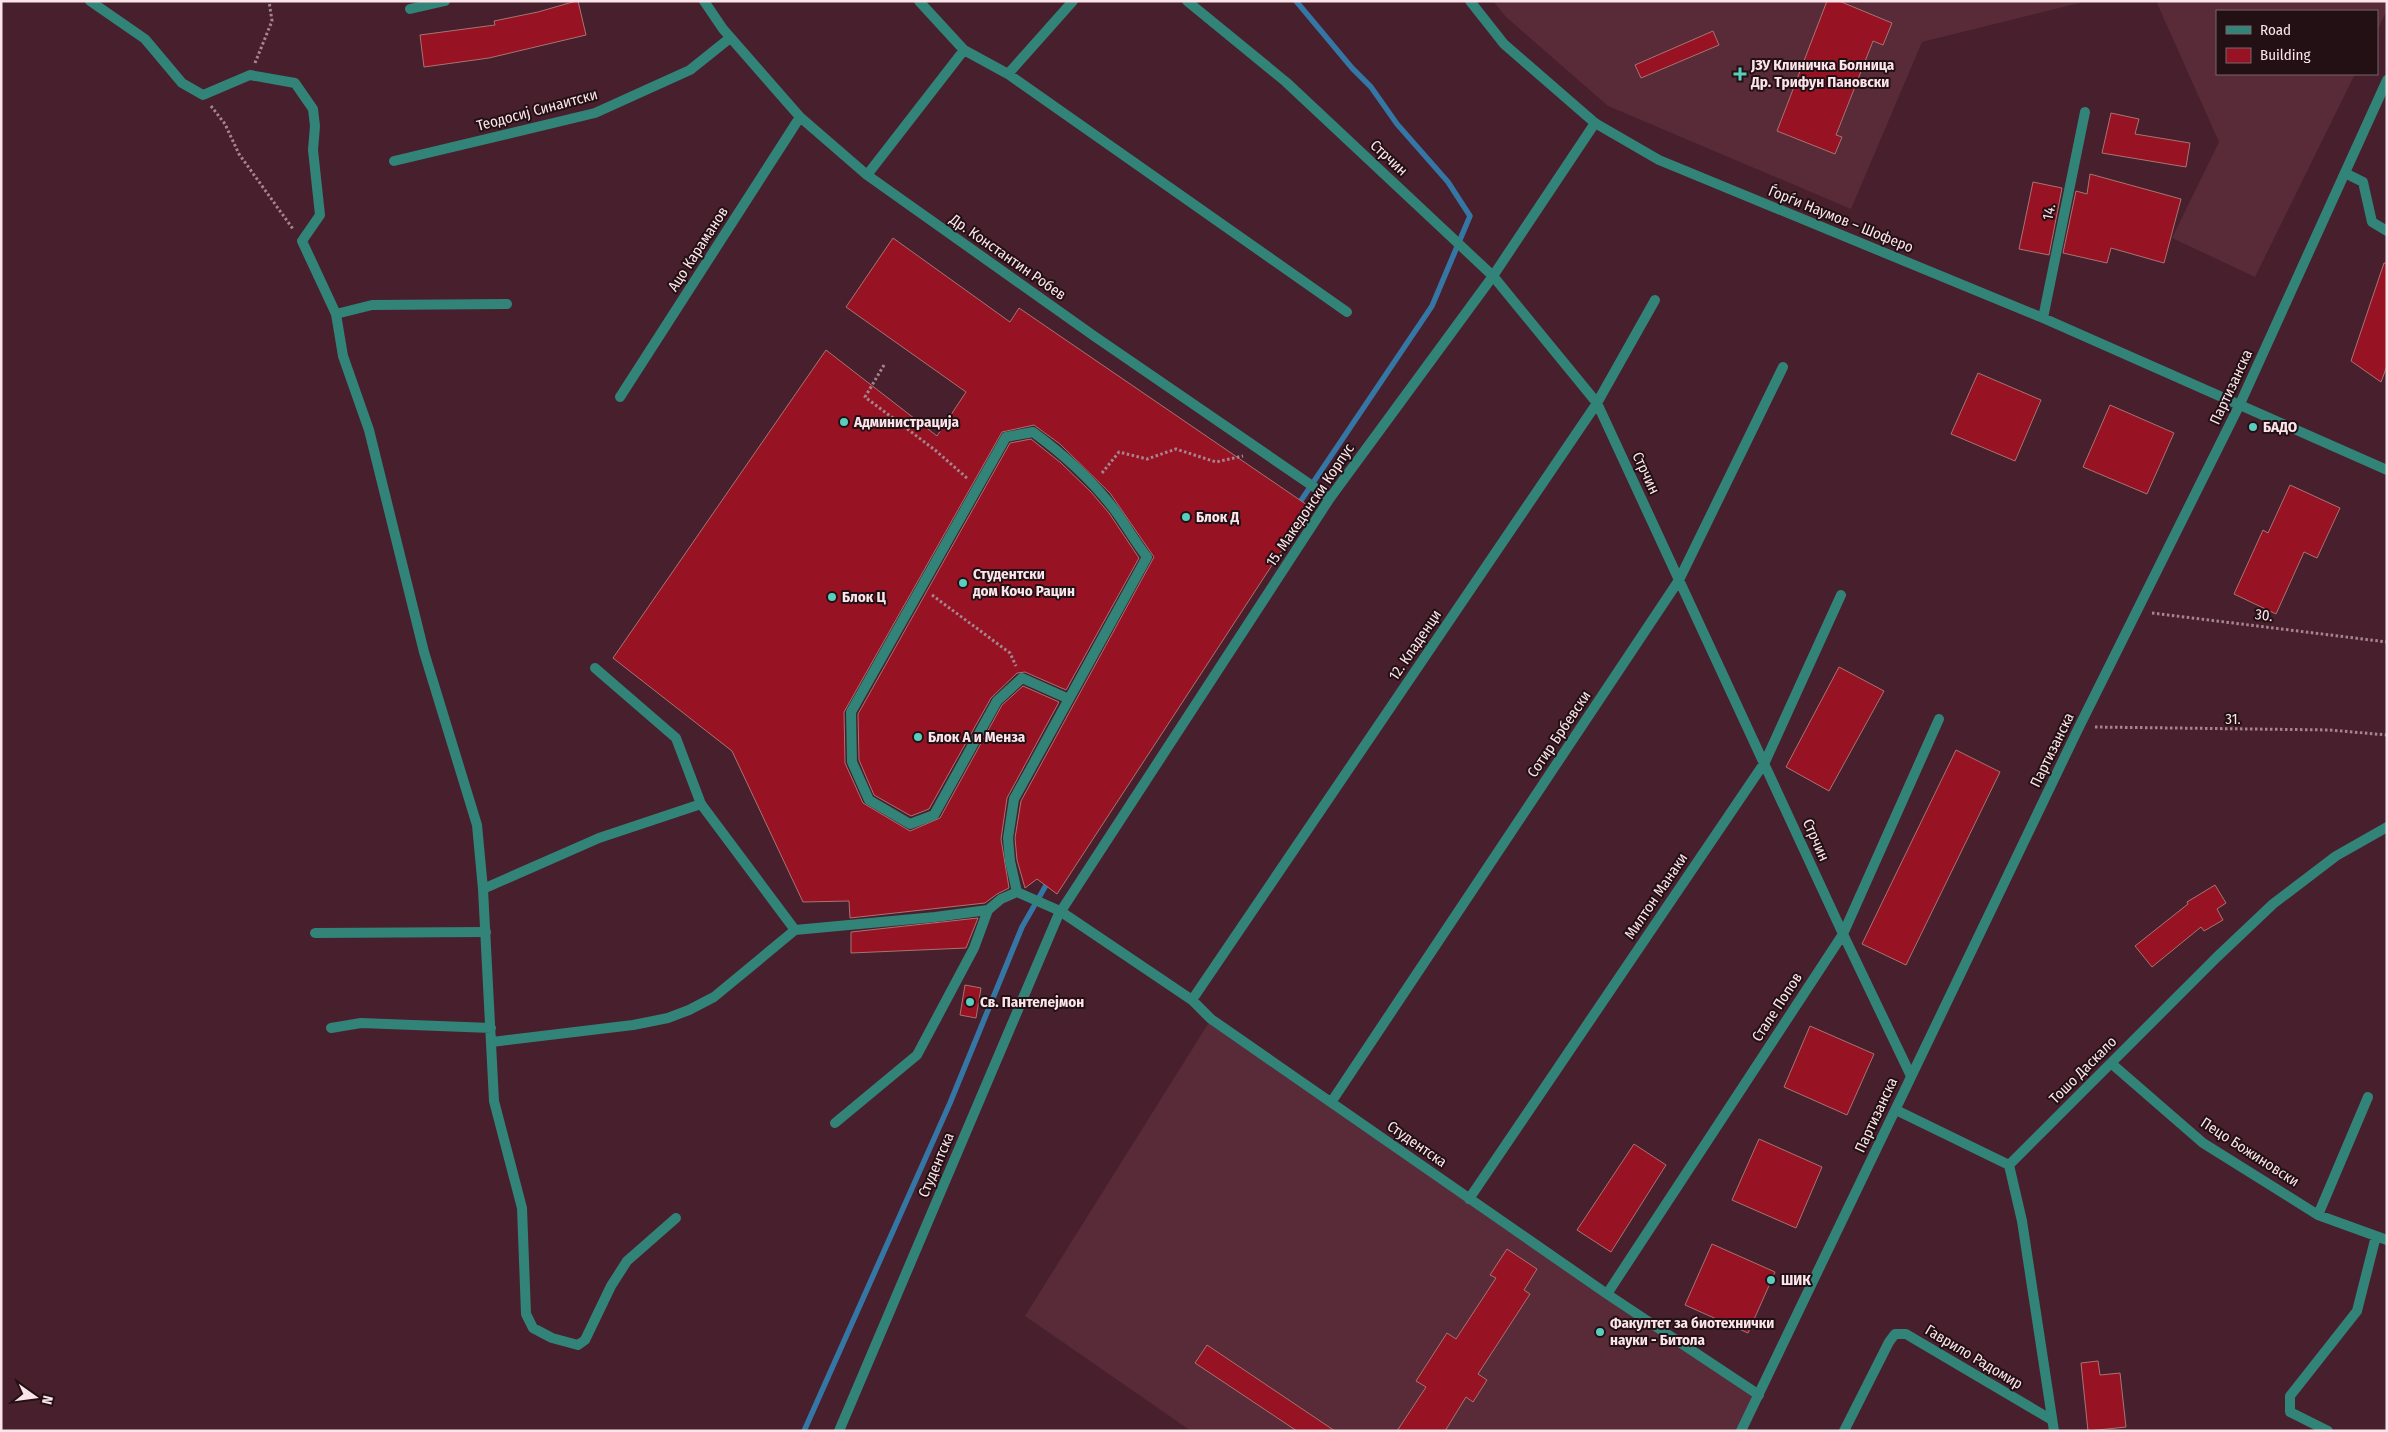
<svg xmlns="http://www.w3.org/2000/svg" width="2388" height="1432" font-family="'Fira Sans Condensed',sans-serif">
	<rect width="100%" height="100%" fill="#481f2c"/>
	<!-- built -->
	<path fill="#592a38" d="M1493 1H2087L1922 42 1851 209 1608 106 1506 17Z
		M2156 1H2387V10L2377 31V11H2217V74H2355L2255 277 2172 238 2219 142Z
		M1211 1019 1759 1395 1741 1431H1191L1025 1316Z"/>
	<g fill="none" stroke-linecap="round" stroke-linejoin="round">
		<!-- stream -->
		<path stroke="#3477a5" stroke-width="5.5" d="M1296 1 1352 68 1371 87 1397 124 1448 182 1470 216 1432 306 1298 505
			M804 1431 950 1103 1022 927 1049 880"/>
	</g>
	<!-- building -->
	<path fill="#971223" stroke="#a77472" d="M576 1H578L586 35 489 58 424 67 420 35 495 25 494 21 538 12Z
		M1827 1H1839L1892 23 1883 45 1873 41 1836 135 1842 137 1835 154 1777 131Z
		M1713 31 1719 45 1641 78 1635 65Z
		M2111 113 2139 119 2135 134 2190 143 2186 167 2102 153Z
		M2090 174 2181 199 2164 263 2111 248 2107 263 2063 253 2076 191 2087 194Z
		M2033 182 2062 188 2049 255 2019 249Z
		M893 238 1010 322 1019 308 1310 507 1057 894 1037 879 1025 888 1017 860 1015 838 1021 801 1154 557 1110 493 1060 444 1034 425 1002 432 844 712 845 763 863 803 910 831 940 818 1002 705 1023 686 1059 702 1007 798 1001 839 1009 888 997 894 985 903 850 918 849 901 803 902 732 751 613 658 826 350 937 436 966 392 846 307Z
		M2384 263H2387V366L2381 382 2351 361Z
		M1978 373 2041 400 2015 461 1951 434Z
		M2110 405 2174 433 2147 494 2083 467Z
		M1031 439 1061 463 1091 492 1109 513 1139 558 1066 690 1025 672 1017 673 991 698 929 809 911 816 874 795 859 760 858 714 1010 443Z
		M2290 485 2340 508 2317 558 2304 552 2276 614 2234 594 2263 530 2268 533Z
		M1839 667 1884 691 1829 791 1786 767Z
		M1956 750 2000 772 1906 965 1862 944Z
		M2215 885 2226 903 2217 909 2223 920 2204 931 2201 927 2152 967 2135 946 2188 904 2187 902Z
		M978 918 966 948 851 953V932Z
		M965 985 981 988 976 1018 960 1015Z
		M1810 1026 1874 1054 1847 1115 1784 1087Z
		M1759 1139 1822 1167 1796 1228 1732 1200Z
		M1634 1144 1666 1165 1611 1252 1577 1230Z
		M1712 1244 1775 1272 1748 1333 1685 1305Z
		M1507 1249 1537 1269 1524 1290 1530 1294 1478 1374 1487 1380 1473 1402 1466 1397 1445 1431H1397L1426 1387 1416 1381 1447 1333 1456 1339 1496 1278 1490 1275Z
		M1207 1345 1335 1431H1297L1195 1363Z
		M2098 1361 2100 1375 2120 1373 2126 1427 2088 1431 2081 1363Z"/>
	<g fill="none" stroke-linecap="round" stroke-linejoin="round">
		<!-- path -->
		<path stroke="#a5868f" stroke-width="3" stroke-dasharray="2.5 2.5" stroke-linecap="butt" d="M255 63 272 21 269 1
			M211 106 225 124 239 154 293 229
			M884 365 865 397 935 450 968 479
			M1102 473 1119 452 1147 459 1176 449 1216 462 1243 456
			M932 595 1010 653 1016 666
			M2152 613 2387 642
			M2095 727 2330 730 2387 735"/>
		<!-- service -->
		<path stroke="#328378" stroke-width="10" d="M1017 892 1010 861 1008 838 1014 799 1147 557C1135 542 1126 525 1114 509 1091 479 1063 454 1033 432L1006 437 851 712 852 762 869 800 910 824 934 815 997 701 1022 678 1069 699
			M315 933 486 932"/>
		<!-- minor -->
		<path stroke="#328378" stroke-width="10" d="M704 1 723 29 800 117 867 175 1094 336 1330 498
			M919 1 964 50 1008 74 1347 312
			M1187 1 1286 82 1493 276 1597 403 1843 934 1911 1076
			M1470 1 1504 44 1595 123 1659 160 2043 318 2387 470
			M410 9 445 1
			M1008 74 1073 1
			M394 161 595 113 690 70 730 38
			M2345 173 2363 182 2372 222 2387 231
			M867 175 964 50
			M336 314 372 305 507 304
			M2043 318 2085 112
			M620 397 800 117
			M595 668 676 738 701 804
			M483 889 494 1101 522 1208 526 1314 533 1328 552 1338 578 1345 585 1340 611 1286 627 1261 676 1218
			M1060 911 1192 1000 1211 1019 1607 1294 1759 1395
			M1192 1000 1597 403 1655 300
			M331 1028 361 1023 491 1028
			M492 1042 633 1025 668 1018 689 1010 714 997 795 930
			M2112 1064 2203 1143 2318 1215 2387 1240
			M1332 1101 1679 580 1783 367
			M835 1123 917 1055 974 948 988 910
			M1469 1199 1765 762 1841 595
			M2318 1215 2368 1097
			M1607 1294 1843 934 1939 719
			M1844 1431 1889 1342 1895 1334H1906L2052 1420
			M2328 1431 2290 1412V1396L2357 1311 2376 1236"/>
		<!-- tertiary -->
		<path stroke="#328378" stroke-width="10" d="M90 1 145 39 182 83 203 95 250 75 295 83 313 109 315 126 313 150 320 215 302 241 336 314 343 356 369 430 424 652 477 825 483 889 599 838 701 804 795 930 935 917 988 910 1001 899 1017 892 1060 911 839 1431
			M1061 911 1330 498 1493 276 1595 123
			M1896 1110 2009 1165
			M2009 1165 2217 957 2273 904 2336 856 2387 827
			M2009 1165 2022 1221 2054 1431
			M1741 1431 2079 727 2239 406 2387 80"/>
	</g>
	<!-- markers -->
	<g fill="#5acebd" stroke="#231015" stroke-width="2">
		<path d="M1737.5 66.5h5v5h5v5h-5v5h-5v-5h-5v-5h5z"/>
		<circle cx="844" cy="422" r="5"/>
		<circle cx="2253" cy="427" r="5"/>
		<circle cx="1186" cy="517" r="5"/>
		<circle cx="963" cy="583" r="5"/>
		<circle cx="832" cy="597" r="5"/>
		<circle cx="918" cy="737" r="5"/>
		<circle cx="970" cy="1002" r="5"/>
		<circle cx="1771" cy="1280" r="5"/>
		<circle cx="1600" cy="1332" r="5"/>
	</g>
	<g text-anchor="middle" dominant-baseline="central" stroke-width="4" stroke-linejoin="round" paint-order="stroke">
		<!-- poi labels -->
		<g font-size="15" font-weight="bold" fill="#fbe5ea" stroke="#231015" text-anchor="start">
			<text x="1751" y="65">ЈЗУ Клиничка Болница<tspan x="1751" dy="17">Др. Трифун Пановски</tspan></text>
			<text x="854" y="422">Администрација</text>
			<text x="2263" y="427">БАДО</text>
			<text x="1196" y="517">Блок Д</text>
			<text x="973" y="574">Студентски<tspan x="973" dy="17">дом Кочо Рацин</tspan></text>
			<text x="842" y="597">Блок Ц</text>
			<text x="928" y="737">Блок А и Менза</text>
			<text x="980" y="1002">Св. Пантелејмон</text>
			<text x="1781" y="1280">ШИК</text>
			<text x="1610" y="1323">Факултет за биотехнички<tspan x="1610" dy="17">науки - Битола</tspan></text>
		</g>
		<!-- street labels -->
		<g font-size="15" fill="#fbe5ea" stroke="#231015">
			<text transform="translate(537 110) rotate(-15)">Теодосиј Синаитски</text>
			<text transform="translate(1389 158) rotate(43)">Стрчин</text>
			<text transform="translate(2049 212) rotate(-79)">14.</text>
			<text transform="translate(1841 219) rotate(22)">Ѓорѓи Наумов – Шоферо</text>
			<text transform="translate(698 249) rotate(-57)">Ацо Караманов</text>
			<text transform="translate(1008 257) rotate(35)">Др. Константин Робев</text>
			<text transform="translate(2231 387) rotate(-65)">Партизанска</text>
			<text transform="translate(1646 473) rotate(65)">Стрчин</text>
			<text transform="translate(1310 505) rotate(-56)">15. Македонски Корпус</text>
			<text transform="translate(2264 615) rotate(7)">30.</text>
			<text transform="translate(1415 645) rotate(-56)">12. Кладенци</text>
			<text x="2233" y="719">31.</text>
			<text transform="translate(1559 734) rotate(-56)">Сотир Брбевски</text>
			<text transform="translate(2052 750) rotate(-64)">Партизанска</text>
			<text transform="translate(1816 840) rotate(66)">Стрчин</text>
			<text transform="translate(1656 896) rotate(-56)">Милтон Манаки</text>
			<text transform="translate(1777 1007) rotate(-57)">Стале Попов</text>
			<text transform="translate(2083 1070) rotate(-45)">Тошо Даскало</text>
			<text transform="translate(1876 1115) rotate(-65)">Партизанска</text>
			<text transform="translate(1417 1144) rotate(35)">Студентска</text>
			<text transform="translate(2250 1152) rotate(33)">Пецо Божиновски</text>
			<text transform="translate(936 1165) rotate(-67)">Студентска</text>
			<text transform="translate(1974 1357) rotate(31)">Гаврило Радомир</text>
		</g>
	</g>
	<!-- border -->
	<rect width="2388" height="1432" fill="none" stroke="#fbe5ea" stroke-width="5"/>
	<!-- legend -->
	<rect x="2216" y="10" width="162" height="65" fill="#231015" stroke="#79656a"/>
	<rect x="2226" y="26" width="25" height="8" fill="#328378" stroke="#79656a"/>
	<text x="2260" y="35" font-size="15" fill="#fbe5ea">Road</text>
	<rect x="2226" y="48" width="25" height="15" fill="#971223" stroke="#79656a"/>
	<text x="2260" y="60" font-size="15" fill="#fbe5ea">Building</text>
	<!-- north arrow -->
	<g transform="translate(35 1397) rotate(104)" stroke="#231015" stroke-width="4" paint-order="stroke">
	<path d="M0-4L9 19L0 12L-9 19Z" fill="#fbe5ea"/>
	<text y="-8" font-size="14" font-weight="bold" text-anchor="middle" fill="#fbe5ea">N</text>
	</g>
</svg>
